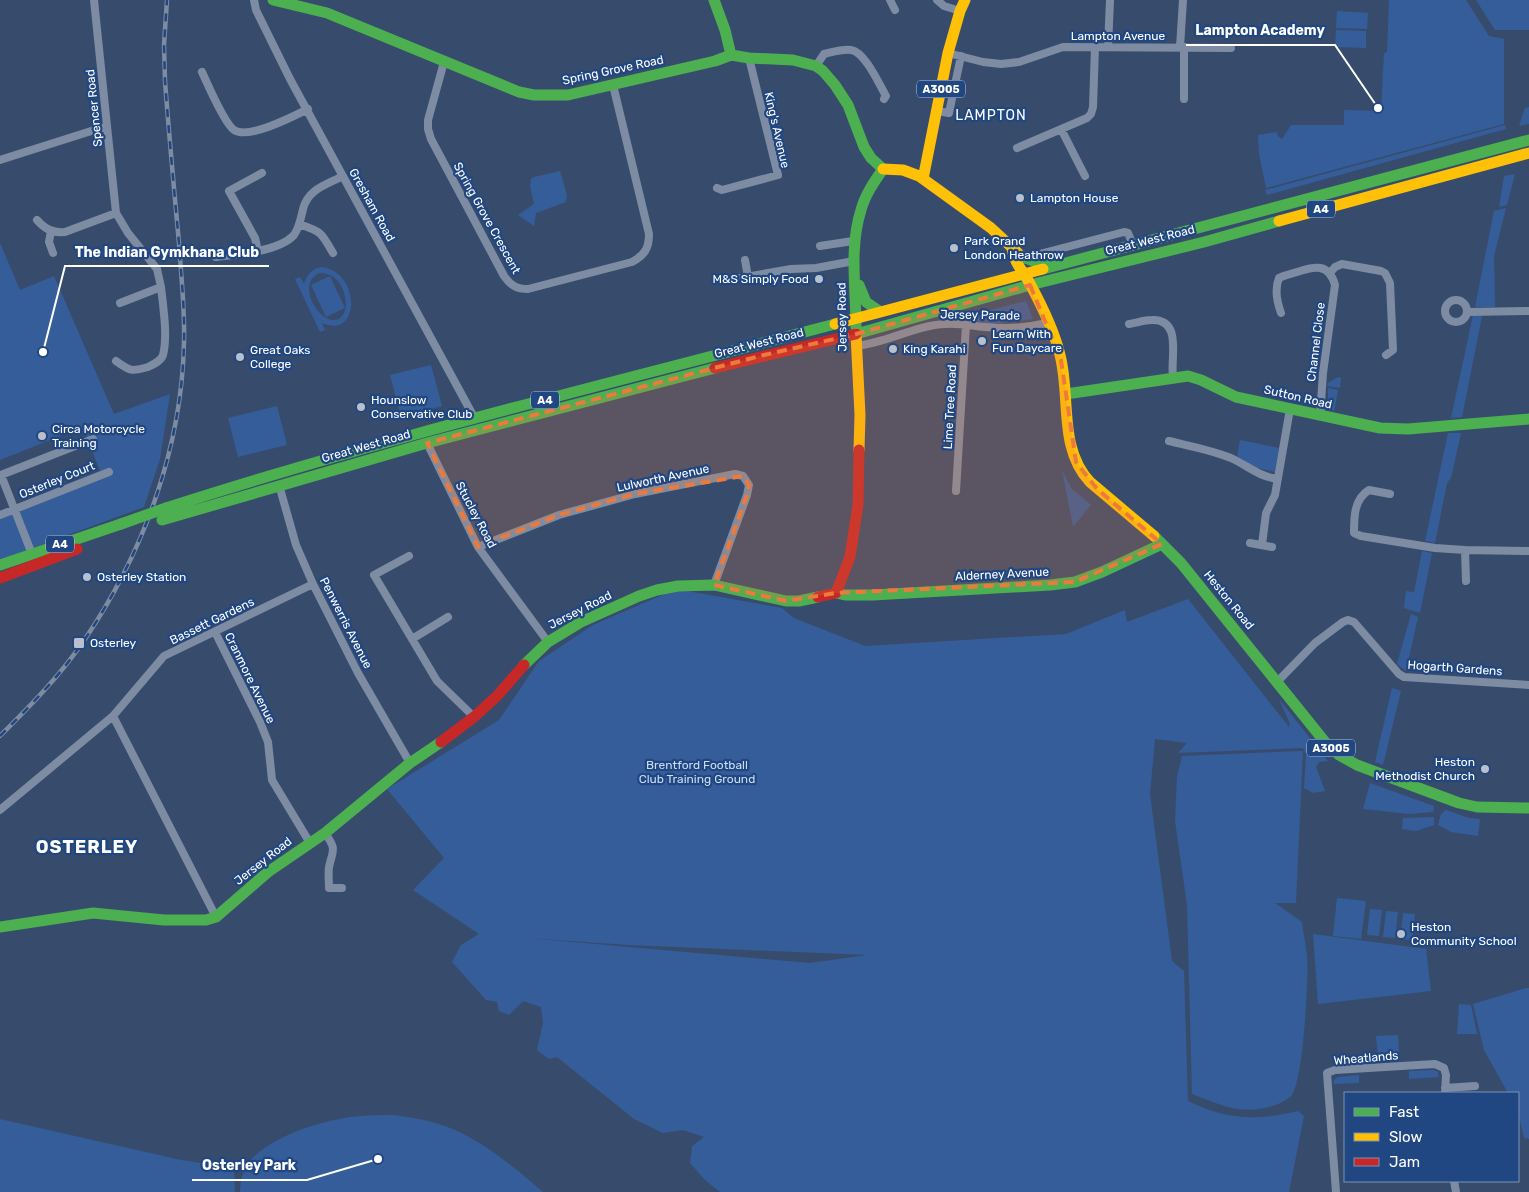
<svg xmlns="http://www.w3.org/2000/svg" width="1529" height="1192" font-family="Rubik,sans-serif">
	<rect width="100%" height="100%" fill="#374c6c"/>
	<!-- green -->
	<path fill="#355d99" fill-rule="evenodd" d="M1389 0H1466L1489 36 1504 39V124L1266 188 1259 154 1258 135 1277 132 1278 136 1282 139 1291 125H1344V110L1381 111 1384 53 1387 52Z
		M1476 0H1529V30H1495Z
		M1337 11 1368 13 1367 29 1336 28Z
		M1336 30 1366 31V48L1335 47Z
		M1529 107V124L1519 126 1525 108Z
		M1505 125 1506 129 1267 195 1265 190Z
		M560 171 567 195 566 202 536 213 534 226 518 215 534 204 530 186 531 179 534 177Z
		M1515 174 1507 205 1499 207 1504 176Z
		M1506 208 1494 256 1495 307H1475L1494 211Z
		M0 243 20 290 54 276 114 414 170 394 160 459 144 507 0 560V511L100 471 83 427 0 460Z
		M321 267C361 271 361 340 322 323L325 330 320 332 295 279 300 277 304 284C307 275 311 269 321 267ZM319 273C333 272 343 284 345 297 347 303 346 310 343 315 327 336 292 286 319 273Z
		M330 276 345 308 326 317 311 285Z
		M1026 301 1033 319 993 324 968 320 967 316Z
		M1473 315 1482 316 1462 417 1451 418Z
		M431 365 442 406 401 417 390 375Z
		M1338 377 1341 378 1340 388 1327 386 1328 383Z
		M1328 388 1338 390 1334 412 1328 404Z
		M277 406 287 445 238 457 228 418Z
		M1448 433H1461L1451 478 1447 483 1435 543 1425 541Z
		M1240 440 1279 448 1275 472 1257 468 1237 457Z
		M1062 470 1071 488 1091 505 1073 527Z
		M1422 551 1432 553 1420 613 1404 608 1406 591 1414 592Z
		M676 589 782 608 794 618 865 646 1066 634 1125 610 1127 622 1188 599 1289 727 1290 724 1279 699 1328 761 1319 762 1316 767 1325 791 1313 793 1304 788 1306 754 1303 748 1178 753 1187 743 1155 739 1150 794 1172 961 1184 971 1188 1101C1227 1120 1257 1121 1298 1111L1304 1116 1289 1192H720L705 1180 690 1163 692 1146 704 1137 683 1130 663 1133 634 1119 557 1057 549 1059 537 1050 543 1023 541 1007 523 1001 509 1015 499 1011 497 1002 486 1000 452 962 461 945 479 934 413 890 444 858 387 789 499 720 539 661 593 625ZM528 938 628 945 867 955 810 963Z
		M1411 614 1418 617 1406 671 1397 664Z
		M1392 688 1401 691 1383 765 1375 762Z
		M1303 751 1296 903H1275L1302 922C1303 933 1306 945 1307 956 1309 976 1303 1085 1291 1096 1277 1109 1250 1112 1232 1108 1219 1105 1205 1099 1192 1094L1187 905 1175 821 1177 777 1182 756Z
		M1370 783 1434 806 1433 812 1410 814 1363 809Z
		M1446 810 1469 818 1480 819 1478 836 1451 832 1438 825 1441 814Z
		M1434 817V825L1416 831 1402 829 1403 818Z
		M1337 898 1366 901 1361 939 1333 936Z
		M1370 909 1382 910 1379 936 1367 935Z
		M1386 911 1398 912 1395 938 1383 937Z
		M1403 913 1415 914 1412 940 1400 939Z
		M1313 934 1426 949 1431 991 1318 1004Z
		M1526 988H1529V1139L1524 1138 1518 1112V1093H1508L1484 1050 1473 1004Z
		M1459 1004 1471 1005 1477 1034H1457Z
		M1398 1035 1399 1055 1378 1056 1376 1036Z
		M1434 1070 1438 1072 1439 1077 1409 1079V1071Z
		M1359 1075V1083L1333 1084 1334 1080 1338 1077Z
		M392 1115C410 1117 428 1120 445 1126 482 1140 513 1166 543 1192H240C240 1185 242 1172 246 1166 265 1137 327 1118 361 1116 371 1115 382 1115 392 1115Z
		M0 1119 181 1160 234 1168 235 1192H0Z"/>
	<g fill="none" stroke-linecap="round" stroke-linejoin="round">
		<!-- street -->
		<path stroke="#7d8ca2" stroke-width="8" d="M94 0 116 213 128 233 157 269 161 287
			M254 0 256 10 290 79 475 419
			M890 0 895 10
			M937 0 944 6 960 11
			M1108 47 1110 0
			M1180 47 1183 0
			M948 53 983 62 1001 64 1019 62 1063 47 1231 48
			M444 62 428 120V129L431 139 504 276C511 286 517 289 528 289L632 262C645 255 649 248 649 234L613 85
			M816 66 824 54C833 52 842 49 851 50 865 52 879 84 886 96L884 99
			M202 72C208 85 224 123 234 130 248 140 294 116 308 109
			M1184 99V47
			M937 111 949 113 961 56
			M1061 129 1085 176
			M1017 148 1087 118 1091 114 1093 107 1095 47
			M0 160 107 126
			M717 188 722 190 778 175 749 58
			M37 220C45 229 52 233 65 232L116 213
			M299 224C322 232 321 232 333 253
			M51 231 49 242 53 253
			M820 246 853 241
			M258 251 255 238 229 191 262 173
			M216 257C236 255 280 251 294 235 299 228 301 218 303 209 308 189 326 185 343 176
			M1028 257 1124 232 1128 233 1133 245
			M745 260 748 277
			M1330 273 1335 267 1342 264 1381 271 1385 273 1390 283 1393 350 1386 355
			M740 278 791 269 816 268 854 261
			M1445 311a11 11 0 1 1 22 0a11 11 0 1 1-22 0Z
			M1468 312 1529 311
			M1281 313C1277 302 1274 290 1279 278 1284 275 1291 274 1297 272 1315 266 1329 263 1335 285L1323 373 1320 416
			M1129 324C1136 323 1144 320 1152 320 1183 319 1170 359 1173 377
			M856 346C887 343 915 325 946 324 959 323 972 326 985 327 1006 329 1027 328 1047 323
			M116 361C130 371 131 372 148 367 154 364 161 361 163 355 168 336 163 306 161 287L120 303
			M1169 441C1190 446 1211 450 1231 458 1248 466 1258 476 1277 479
			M427 443 478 547 548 642
			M279 485 296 545 313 584 358 673 410 763
			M956 491 966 325
			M1390 494 1369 490C1354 499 1354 517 1354 533L1361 536 1435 548 1465 550 1529 551
			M0 515 109 472
			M1250 543 1272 547
			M1262 545 1266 513 1275 495 1290 409
			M478 547 559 515 635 494 735 474 743 476 749 485 747 495 714 585
			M1465 550 1466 581
			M32 554 1 475 93 439
			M409 556 374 575 437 681 474 717
			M215 632 260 722 268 742 272 780 310 843
			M412 639 448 617
			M1277 682 1315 643 1343 622 1348 620 1354 622 1399 674 1404 677 1529 685
			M113 716 216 917
			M0 810 113 716 164 656 313 584
			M325 833C337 850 333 849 329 867 328 874 329 881 329 888H342
			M1445 1088 1475 1086
			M1454 1181 1456 1192
			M1336 1192 1327 1073 1335 1070 1435 1064 1444 1068 1446 1075 1445 1093"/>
		<!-- fast -->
		<path stroke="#4caf50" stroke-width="11" d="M273 0 327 13 519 92 534 95H568L715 61 731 55 749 58 793 60 816 66 823 71 835 85 848 105 864 147 871 158 883 169
			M714 0 725 30 731 55
			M1020 256 1050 267
			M1043 269 1529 140
			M859 285 866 302 879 311
			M856 327C856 288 849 248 861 210 865 195 874 182 883 169
			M856 334 1030 285 1204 242 1279 221
			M1066 394 1188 376 1201 380 1236 397 1380 428 1408 429 1529 419
			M166 508C386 437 612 383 835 324
			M162 520 427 443 715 368
			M1154 536 1181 563 1325 742 1339 755 1357 765 1459 803 1477 807 1529 808
			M0 565 121 524
			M836 593 845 595H873L1050 585 1075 582 1102 572 1162 544
			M524 665 548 642 581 622 639 596 657 590 678 586 714 585 786 601H799L818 597
			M0 927 93 913 164 920H206L216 917 268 872 325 833 410 763 441 742"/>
		<!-- slow -->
		<path stroke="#ffc107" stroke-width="11" d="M883 169 903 170 919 176 991 228 1018 253
			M923 179 948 53 960 11 965 0
			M1279 221 1529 153
			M1012 248C1014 262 1022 270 1029 282 1041 304 1054 330 1060 355 1071 397 1058 448 1090 482L1154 536
			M835 324 1043 269
			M856 334 860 415 859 450"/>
		<!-- jam -->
		<path stroke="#c62828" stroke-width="11" d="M715 368 856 334
			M0 578 77 549
			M818 597 836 593 850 557 858 505 859 450
			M441 742 474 717 497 696 524 665"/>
		<!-- rail casing -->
		<g stroke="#7e8ca2" stroke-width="4.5">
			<path id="rail" d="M0 736C30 706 61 675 85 639 144 552 182 447 184 342 185 309 181 276 179 243 174 189 169 135 165 81L164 45 167 0"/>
		</g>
		<!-- rail -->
		<use href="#rail" stroke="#214782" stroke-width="2.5" stroke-dasharray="8" stroke-linecap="butt"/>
		<!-- fast-bridge -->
		<path stroke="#4caf50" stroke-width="11" d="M121 524 166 508"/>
	</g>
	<!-- marked area -->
	<path fill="#ed7a3d" fill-opacity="0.2" stroke="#ed7a3d" stroke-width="4" stroke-dasharray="10 6" stroke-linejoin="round" d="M1030 285 1061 360 1076 462 1097 489 1162 544 1075 582 836 593 786 601 714 585 747 495 749 485 743 476 635 494 559 515 478 547 427 443 764 355 856 334Z"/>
	<!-- markers -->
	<g fill="#b9c0cc" stroke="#214782" stroke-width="2">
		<circle cx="1020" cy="198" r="5"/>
		<circle cx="954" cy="248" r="5"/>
		<circle cx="819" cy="279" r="5"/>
		<circle cx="982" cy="341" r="5"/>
		<circle cx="893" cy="349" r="5"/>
		<circle cx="240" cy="357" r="5"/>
		<circle cx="361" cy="407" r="5"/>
		<circle cx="42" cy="436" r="5"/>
		<circle cx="87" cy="577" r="5"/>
		<rect x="73" y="637" width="12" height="12" rx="2.5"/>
		<circle cx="1485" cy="769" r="5"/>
		<circle cx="1401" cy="934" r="5"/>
	</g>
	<g text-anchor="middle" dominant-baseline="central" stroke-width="4.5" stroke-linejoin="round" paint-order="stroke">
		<!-- shield labels -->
		<g fill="#214782" stroke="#bcc8da" stroke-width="1">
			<rect x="917" y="80.5" width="48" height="17" rx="4"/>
			<rect x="1307" y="200.5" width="28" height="17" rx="4"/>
			<rect x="531" y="391.5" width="28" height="17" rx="4"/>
			<rect x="46" y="535.5" width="28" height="17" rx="4"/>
			<rect x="1307" y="739.5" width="48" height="17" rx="4"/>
		</g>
		<g font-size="11" font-weight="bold" fill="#fff">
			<text x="941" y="89">A3005</text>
			<text x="1321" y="209">A4</text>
			<text x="545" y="400">A4</text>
			<text x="60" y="544">A4</text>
			<text x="1331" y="748">A3005</text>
		</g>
		<!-- street labels -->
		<g font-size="12" fill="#fff" stroke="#214782">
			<text x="1118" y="36">Lampton Avenue</text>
			<text transform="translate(613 70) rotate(-12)">Spring Grove Road</text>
			<text transform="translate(94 108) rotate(-96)">Spencer Road</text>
			<text transform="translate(777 130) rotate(77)">King's Avenue</text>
			<text transform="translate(372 205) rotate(61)">Gresham Road</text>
			<text transform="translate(487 218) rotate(61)">Spring Grove Crescent</text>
			<text transform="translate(1150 240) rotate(-14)">Great West Road</text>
			<text transform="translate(980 315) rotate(1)">Jersey Parade</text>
			<text transform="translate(842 317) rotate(-91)">Jersey Road</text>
			<text transform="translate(1316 342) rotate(-83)">Channel Close</text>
			<text transform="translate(759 343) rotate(-14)">Great West Road</text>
			<text transform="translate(1298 397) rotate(13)">Sutton Road</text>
			<text transform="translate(950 407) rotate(-87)">Lime Tree Road</text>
			<text transform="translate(366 446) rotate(-16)">Great West Road</text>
			<text transform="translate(663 478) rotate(-12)">Lulworth Avenue</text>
			<text transform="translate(57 480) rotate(-22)">Osterley Court</text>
			<text transform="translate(476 515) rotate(62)">Stucley Road</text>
			<text transform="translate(1002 574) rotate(-3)">Alderney Avenue</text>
			<text transform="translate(1229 600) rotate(51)">Heston Road</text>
			<text transform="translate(580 610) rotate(-27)">Jersey Road</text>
			<text transform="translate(212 621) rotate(-26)">Bassett Gardens</text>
			<text transform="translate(346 623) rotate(63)">Penwerris Avenue</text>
			<text transform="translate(1455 668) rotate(4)">Hogarth Gardens</text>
			<text transform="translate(250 678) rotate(64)">Cranmore Avenue</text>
			<text transform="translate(263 861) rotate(-38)">Jersey Road</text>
			<text transform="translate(1366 1058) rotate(-5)">Wheatlands</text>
		</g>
		<!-- poi labels -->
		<g font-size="12" fill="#fff" stroke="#214782" text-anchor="start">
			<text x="1030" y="198">Lampton House</text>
			<text x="964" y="241">Park Grand<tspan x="964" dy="14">London Heathrow</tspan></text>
			<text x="809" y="279" text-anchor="end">M&amp;S Simply Food</text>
			<text x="992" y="334">Learn With<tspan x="992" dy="14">Fun Daycare</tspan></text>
			<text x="903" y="349">King Karahi</text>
			<text x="250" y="350">Great Oaks<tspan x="250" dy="14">College</tspan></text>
			<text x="371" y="400">Hounslow<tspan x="371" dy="14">Conservative Club</tspan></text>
			<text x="52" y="429">Circa Motorcycle<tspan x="52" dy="14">Training</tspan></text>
			<text x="97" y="577">Osterley Station</text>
			<text x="90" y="643">Osterley</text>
			<text x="1475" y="762" text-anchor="end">Heston<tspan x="1475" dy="14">Methodist Church</tspan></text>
			<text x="1411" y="927">Heston<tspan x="1411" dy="14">Community School</tspan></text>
		</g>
		<!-- park labels -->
		<g font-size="12" fill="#cbddf6" stroke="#214782">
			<text x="697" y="765">Brentford Football<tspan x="697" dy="14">Club Training Ground</tspan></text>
		</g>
		<!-- neighbourhood labels -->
		<g font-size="14" letter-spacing="1" fill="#fff" stroke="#214782">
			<text x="991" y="115">LAMPTON</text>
		</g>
		<!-- district labels -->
		<g font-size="18" font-weight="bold" letter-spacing="1" fill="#fff" stroke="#214782">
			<text x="87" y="847">OSTERLEY</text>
		</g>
	</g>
	<!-- callouts -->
	<path fill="none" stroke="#fff" stroke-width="2" d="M1378 108L1335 45H1186M43 352L65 266H269M378 1159L307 1180H192"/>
	<g fill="#fff" stroke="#214782" stroke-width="2">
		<circle cx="1378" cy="108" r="5"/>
		<circle cx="43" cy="352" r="5"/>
		<circle cx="378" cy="1159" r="5"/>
	</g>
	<g font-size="14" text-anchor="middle" font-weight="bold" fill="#fff" stroke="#214782" stroke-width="4.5" stroke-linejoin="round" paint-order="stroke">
		<text x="1260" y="35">Lampton Academy</text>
		<text x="167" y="257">The Indian Gymkhana Club</text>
		<text x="249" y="1170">Osterley Park</text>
	</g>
	<!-- legend -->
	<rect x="1344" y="1092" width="175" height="90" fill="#214782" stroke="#7a91b4"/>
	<rect x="1354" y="1108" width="25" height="8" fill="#4caf50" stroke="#7a91b4"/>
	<text x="1389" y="1117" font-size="15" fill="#ffffff">Fast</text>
	<rect x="1354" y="1133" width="25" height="8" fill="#ffc107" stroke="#7a91b4"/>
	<text x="1389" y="1142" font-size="15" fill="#ffffff">Slow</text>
	<rect x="1354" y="1158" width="25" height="8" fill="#c62828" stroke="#7a91b4"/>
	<text x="1389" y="1167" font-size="15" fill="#ffffff">Jam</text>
</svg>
